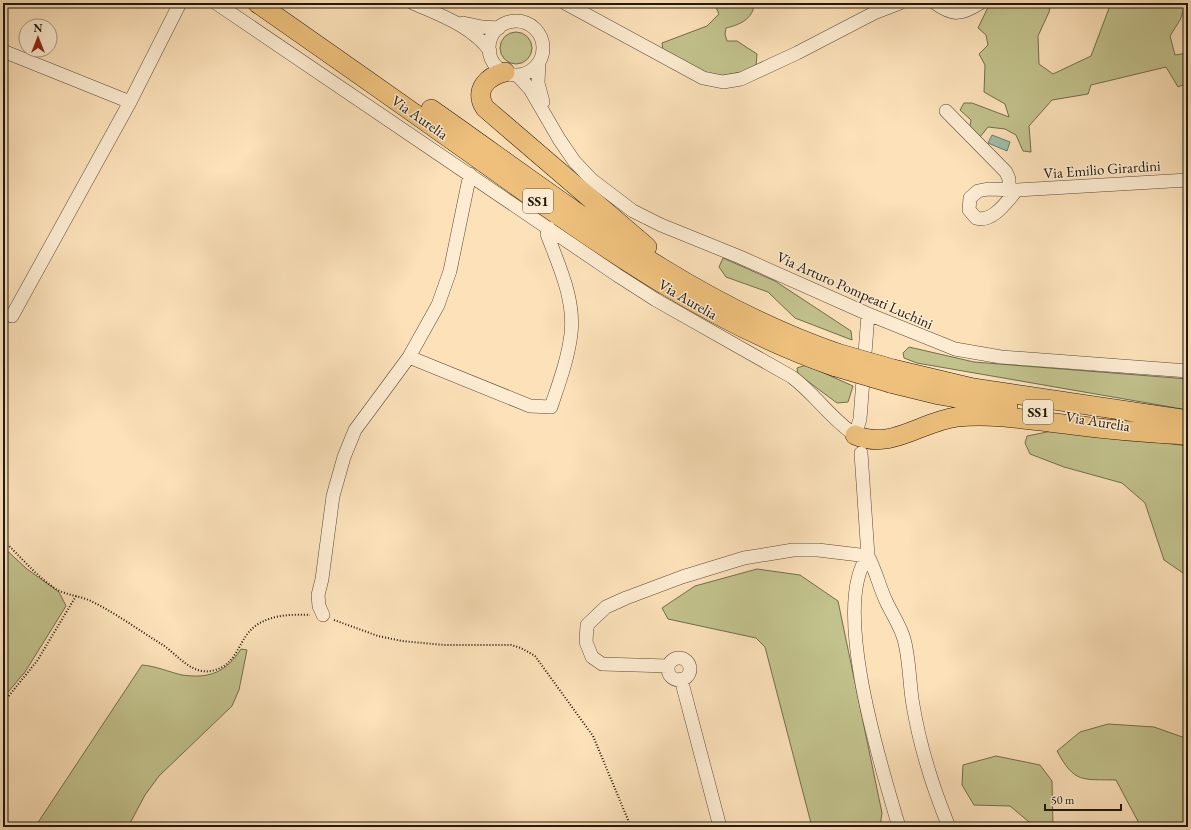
<svg xmlns="http://www.w3.org/2000/svg" width="1191" height="830" font-family="'EB Garamond',serif">
	<rect width="100%" height="100%" fill="#fce1b9"/>
	<filter id="stains"><feTurbulence type="fractalNoise" baseFrequency=".005" numOctaves="4"/><feColorMatrix values="0 0 0 0 .2 0 0 0 0 .09 0 0 0 0 .02 0 0 0 .5 -.17"/></filter>
	<radialGradient id="worn" r=".72"><stop offset=".6" stop-color="#630" stop-opacity="0"/><stop offset="1" stop-color="#630" stop-opacity=".3"/></radialGradient>
	<!-- green -->
	<path fill="#c2c28d" stroke="#716d4e" d="M714 3H754C754 19 739 25 726 28L725 34 727 41H737L757 54 756 66 741 72 715 77 663 51 662 43 707 26 719 14Z
		M990 3H1051L1049 12 1038 36 1039 64 1053 74 1091 56 1111 3H1188V11L1183 12 1180 20 1170 36 1175 55 1188 53V83L1178 87 1166 67 1091 85 1088 94 1052 100 1029 126 1031 152 1023 151 1016 135 1005 129 988 127 980 137 970 126 971 120 960 110 964 103H972L1009 117 1005 104 984 92 985 65 979 54 988 45 986 35 978 28Z
		M500 48a16 16 0 1 1 32 0a16 16 0 1 1-32 0Z
		M723 258 775 281 851 331 852 340 795 318 768 292 726 277 719 267Z
		M909 347 974 362 1188 379V410L917 363 904 358 903 353Z
		M806 365 853 386 848 402 837 403 798 374 797 368Z
		M1057 430 1188 446V572L1183 573 1164 560 1145 503 1122 483 1064 467 1030 454 1025 443 1027 436Z
		M3 547 27 569 59 592 66 606 25 672 3 698Z
		M757 569 800 575 838 601 882 813 880 827H812L765 647 756 638 668 619 662 608 695 586Z
		M241 649 247 650 239 690 232 706 159 776 145 795 128 827H35L142 665C156 666 169 672 182 675 210 679 226 672 241 649Z
		M1108 724 1154 727 1188 739V827H1141L1116 780C1082 779 1075 784 1057 751L1080 732Z
		M996 756 1040 765 1052 781 1053 827H1035L1010 806 974 805 962 785 963 765Z"/>
	<!-- water -->
	<path fill="#9fbeac" stroke="#6c7c6d" d="M992 135 1010 142 1007 151 988 143Z"/>
	<g fill="none" stroke-linecap="round" stroke-linejoin="round">
		<!-- minor casing -->
		<g stroke="#574a39" stroke-width="14">
			<path id="minor" d="M216 3 617 275 656 300 792 377C815 394 831 419 855 435L860 419 868 314
				M413 3C440 15 472 26 490 51
				M565 3 703 78 723 82 741 79 797 53 874 13 900 3
				M935 3C953 16 961 15 980 3
				M489 48a27 27 0 1 1 54 0a27 27 0 1 1-54 0Z
				M463 23 482 27 499 28
				M3 51 130 102
				M539 62 538 83 543 102
				M517 75 530 89 559 139 574 161 592 180 633 211 661 225 740 257 868 314 955 349 1001 357 1188 371
				M946 111 1006 172 1009 179V190
				M1017 190C1007 201 993 223 976 218L969 210 970 198 978 191 988 189 1017 190 1188 180
				M12 316 130 102 180 3
				M409 357 530 406 551 407C559 383 568 359 571 334 575 299 559 266 547 234L549 228
				M861 453 868 556C830 606 882 769 899 827
				M323 615 319 606 318 595 322 579 333 496 344 457 355 430 409 357 438 305 450 271 470 174
				M668 669a11 11 0 1 1 22 0a11 11 0 1 1-22 0Z
				M668 666 602 664 592 657 586 642 587 625 606 607 626 598 682 577 744 558 793 550H818L868 556C876 571 879 586 886 601 892 614 900 625 904 639 910 661 909 683 913 705 920 747 933 788 949 827
				M681 679 720 827"/>
		</g>
		<!-- highway casing -->
		<g stroke="#20180e" stroke-width="20">
			<path id="highway" d="M257 3C340 61 423 119 505 178 610 252 714 325 836 367
				M505 72C488 76 473 90 485 108L647 247
				M431 109C560 199 686 301 837 353
				M893 369 973 388 1188 420
				M890 383 939 395 1008 407
				M855 435C891 451 922 421 957 417 996 413 1034 421 1073 425 1111 430 1149 433 1188 435"/>
		</g>
		<!-- path -->
		<path stroke="#20180e" stroke-width="2" stroke-dasharray="1 2" stroke-linecap="butt" d="M3 540C20 556 36 576 56 589 68 596 82 596 93 602 117 614 140 631 163 645 179 656 193 677 215 670 234 665 238 646 248 633 263 615 288 614 310 615
			M334 620 378 636 402 641 444 645H511L521 648 535 656 593 736 631 827
			M3 703 37 661 76 596"/>
		<!-- minor -->
		<use href="#minor" stroke="#fdecd2" stroke-width="13"/>
		<!-- highway -->
		<use href="#highway" stroke="#eec07c" stroke-width="19"/>
		<!-- highway-bridge casing -->
		<g stroke="#20180e" stroke-width="20" stroke-linecap="butt">
			<path id="highway-bridge" d="M837 353 893 369
				M836 367 890 383"/>
		</g>
		<!-- highway-bridge -->
		<use href="#highway-bridge" stroke="#eec07c" stroke-width="19"/>
	</g>
	<g text-anchor="middle" dominant-baseline="central" stroke-width="3" stroke-linejoin="round" paint-order="stroke">
		<!-- shield labels -->
		<g fill="#fdecd2" stroke="#625849" stroke-width="1">
			<rect x="523" y="189" width="30" height="24" rx="3"/>
			<rect x="1023" y="400" width="30" height="24" rx="3"/>
		</g>
		<g font-size="14" font-weight="bold" fill="#20180e">
			<text x="538" y="201">SS1</text>
			<text x="1038" y="412">SS1</text>
		</g>
		<!-- street labels -->
		<g font-size="15" fill="#20180e" stroke="#fdecd2">
			<text transform="translate(420 117) rotate(35)">Via Aurelia</text>
			<text transform="translate(1102 169) rotate(-4)">Via Emilio Girardini</text>
			<text transform="translate(855 290) rotate(24)">Via Arturo Pompeati Luchini</text>
			<text transform="translate(688 299) rotate(30)">Via Aurelia</text>
			<text transform="translate(1098 421) rotate(9)">Via Aurelia</text>
		</g>
	</g>
	<!-- margin -->
	<rect width="1191" height="830" fill="none" stroke="#fce1b9" stroke-width="16"/>
	<rect x="4" y="4" width="1183" height="822" fill="none" stroke="#20180e" stroke-width="2"/>
	<rect x="8" y="8" width="1175" height="814" fill="none" stroke="#20180e"/>
	<!-- north arrow -->
	<g transform="translate(38 38)"><circle r="19" fill="#fdecd2" stroke="#a59784"/>
	<path d="M0-3L7 15L0 10L-7 15Z" fill="#8f2418"/>
	<text y="-6" font-size="11" font-weight="bold" text-anchor="middle" fill="#20180e">N</text>
	</g>
	<!-- scale -->
	<path d="M1045 804v6h76v-6" fill="none" stroke="#20180e" stroke-width="2"/>
	<text x="1051" y="804" font-size="12" fill="#20180e" stroke="#fdecd2" stroke-width="3" paint-order="stroke">50 m</text>
	<rect width="100%" height="100%" filter="url(#stains)"/>
	<rect width="100%" height="100%" fill="url(#worn)"/>
</svg>
